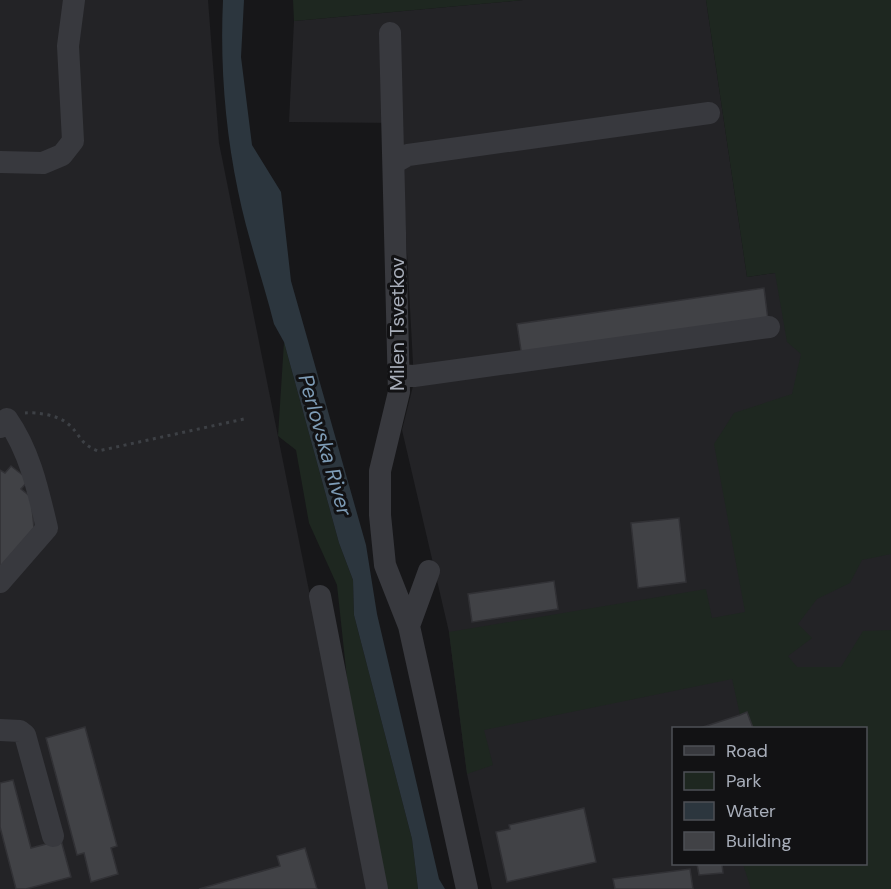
<svg xmlns="http://www.w3.org/2000/svg" width="891" height="889" font-family="'DM Sans',sans-serif">
	<rect width="100%" height="100%" fill="#171719"/>
	<!-- built -->
	<path fill="#232326" fill-rule="evenodd" d="M0 0H208L219 143 369 889H0Z
		M523 0H706L747 277 775 273 891 283V889H492L467 774 449 632 402 430 414 382 400 123 289 122 294 21ZM674 728H866V864H674Z"/>
	<!-- green -->
	<path fill="#1e2720" d="M293 0H523L294 21Z
		M706 0H891V554L862 560 850 583 817 599 798 624 812 638 788 656 797 667H841L863 631 891 630V889H751L743 864H866V728H753L747 713 740 715 732 679 484 730 493 765 467 774 449 632 706 589 712 618 745 612 714 444 734 413 792 394 801 354 787 342 775 273 747 277Z
		M284 342 339 543 353 580 354 615 412 839 418 889H385L351 716 337 585 309 523 296 450 278 436Z"/>
	<!-- water -->
	<path fill="#2c363e" d="M223 0H244L241 57 252 145 281 192 291 281 366 545 377 614 439 879 445 889H418L412 839 354 615 353 580 339 543 284 342 274 324C263 280 247 236 238 191 225 128 220 64 223 0Z"/>
	<!-- building -->
	<path fill="#414246" stroke="#313135" stroke-width="1.5" d="M764 288 768 320 522 357 517 324Z
		M11 466 29 480 21 489 31 497 34 528 0 570V470L5 473Z
		M679 518 686 582 638 588 631 523Z
		M554 581 558 609 472 622 468 594Z
		M747 712 753 728H700L740 715Z
		M85 727 117 846 111 848 118 874 91 882 84 853 77 855 46 738Z
		M13 780 31 848 61 840 71 877 26 889H16L0 827V783Z
		M584 808 596 862 507 882 496 832 510 829 509 825Z
		M305 848 317 889H199L280 866 277 856Z
		M697 864H722L723 873 699 875Z
		M690 869 693 889H615L613 879Z"/>
	<g fill="none" stroke-linecap="round" stroke-linejoin="round">
		<!-- path -->
		<path stroke="#3d4045" stroke-width="3" stroke-dasharray="3 4.5" stroke-linecap="butt" d="M25 413C37 412 57 415 67 423 81 434 78 443 98 451L244 419"/>
		<!-- minor -->
		<path stroke="#38393e" stroke-width="22" d="M390 33 399 392 380 471V515L385 565 409 626 467 889
			M0 162 43 163 62 155 73 141 68 46 74 0
			M394 163 408 155 709 113
			M399 375 414 376 769 327
			M0 427 7 419C30 452 38 490 47 528L0 582
			M320 596 377 889
			M409 626 429 571
			M0 730 20 731 25 735 53 836"/>
	</g>
	<g text-anchor="middle" dominant-baseline="central" stroke-width="6" stroke-linejoin="round" paint-order="stroke">
		<!-- street labels -->
		<g font-size="20" fill="#a8aeba" stroke="#121214">
			<text transform="translate(397 324) rotate(-90)">Milen Tsvetkov</text>
		</g>
		<!-- water labels -->
		<g font-size="21" font-style="italic" fill="#7e9cb6" stroke="#121214">
			<text transform="translate(325 445) rotate(74)">Perlovska River</text>
		</g>
	</g>
	<!-- legend -->
	<rect x="672" y="727" width="195" height="138" fill="#121214" stroke="#4e5056" stroke-width="1.5"/>
	<rect x="684" y="746" width="30" height="9" fill="#38393e" stroke="#4e5056" stroke-width="1.5"/>
	<text x="726" y="757" font-size="18" fill="#a8aeba">Road</text>
	<rect x="684" y="772" width="30" height="18" fill="#1e2720" stroke="#4e5056" stroke-width="1.5"/>
	<text x="726" y="787" font-size="18" fill="#a8aeba">Park</text>
	<rect x="684" y="802" width="30" height="18" fill="#2c363e" stroke="#4e5056" stroke-width="1.5"/>
	<text x="726" y="817" font-size="18" fill="#a8aeba">Water</text>
	<rect x="684" y="832" width="30" height="18" fill="#414246" stroke="#4e5056" stroke-width="1.5"/>
	<text x="726" y="847" font-size="18" fill="#a8aeba">Building</text>
</svg>
